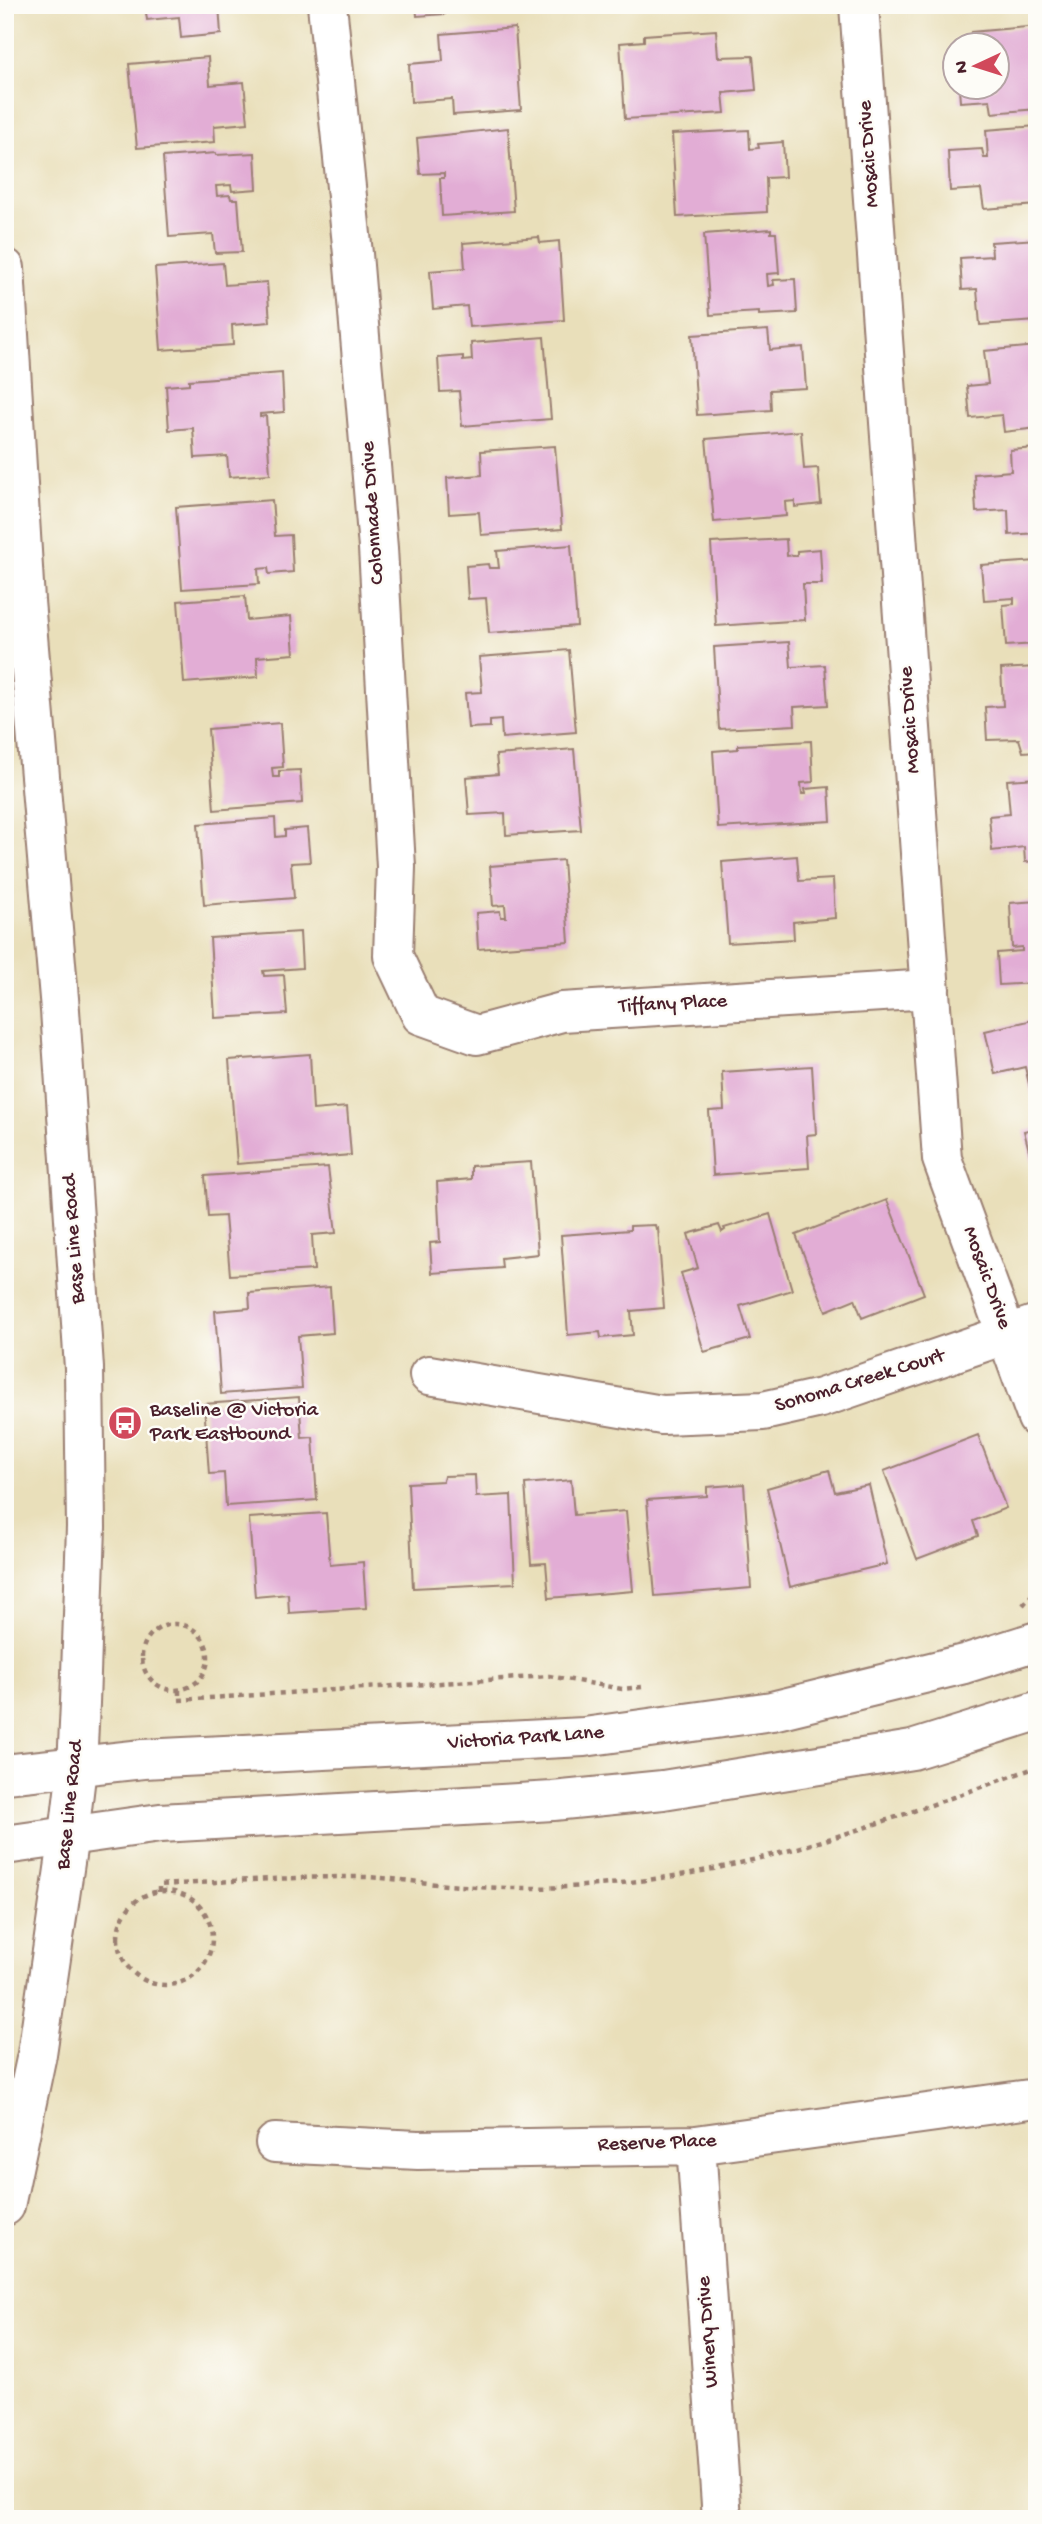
<svg xmlns="http://www.w3.org/2000/svg" width="1042" height="2524" font-family="'Gochi Hand',sans-serif">
	<rect width="100%" height="100%" fill="#fdfcf7"/>
	<filter id="ink" filterUnits="userSpaceOnUse"><feTurbulence type="fractalNoise" baseFrequency=".0143" numOctaves="2"/><feDisplacementMap in="SourceGraphic" scale="14" xChannelSelector="R" yChannelSelector="G"/><feConvolveMatrix kernelMatrix="1 2 1 2 8 2 1 2 1" color-interpolation-filters="sRGB"/></filter>
	<filter id="wash" filterUnits="userSpaceOnUse"><feTurbulence type="fractalNoise" baseFrequency=".00686" numOctaves="4" result="noise"/><feDisplacementMap in="SourceGraphic" scale="28" xChannelSelector="R" yChannelSelector="G"/><feGaussianBlur stdDeviation="1.57" result="paint"/><feColorMatrix in="noise" values="0 0 0 0 0 0 0 0 0 0 0 0 0 0 0 0 0 1.4 0 .05"/><feComposite in="paint" operator="in"/></filter>
	<g filter="url(#wash)">
		<rect width="100%" height="100%" fill="#e9dfba"/>
		<g id="blocks">
			<!-- building -->
			<path fill="#e2add5" d="M145 5H219L221 34 181 38 179 17 147 20Z
				M416 5H478V7L445 10V14L417 16Z
				M1037 26V109L992 113 990 100 960 102 959 88H996V46H972L971 32Z
				M515 28 521 110 453 115 452 99 411 102 409 64 443 61 441 34Z
				M716 30 718 57 753 56 756 90 723 93 725 113 625 119 620 43 644 41V35Z
				M208 57 210 85 244 82 248 123 214 126 215 142 137 148 129 64Z
				M1037 126V205L984 209 981 189 950 191 948 151 982 149 984 158H988L986 130Z
				M508 128 514 211 442 216 440 178H444V173L420 174 417 138Z
				M749 130 750 149 759 148 758 144 783 142 785 177 766 178 767 212 677 217 672 134Z
				M216 153V155L255 153 257 189 232 191 231 185 216 186 217 196 230 195 231 199H238L242 252 215 253 213 234 169 237 163 157Z
				M771 229V233H776L779 273 767 274 768 286 774 285 773 280 795 279 797 313 759 315V312L710 315 704 234Z
				M539 237 540 243 559 241 564 320 469 327 467 306 433 309 430 271 465 268 463 243Z
				M1037 239V321L980 325 977 289 962 290 960 258 992 256 991 242Z
				M223 263 225 285 267 282 270 322 232 325 233 345 161 350 155 268Z
				M768 330 770 350 803 347 806 388 770 390 771 410 697 415 692 335Z
				M544 337 551 419 462 426 459 391 440 392 438 358 463 356V361L472 360 471 343Z
				M1037 346V428L1004 432 1002 415 970 418 967 386 988 384 984 351Z
				M282 373 284 412 260 414V417L266 416 270 474 229 477 227 456 195 458 193 428 169 430 166 386 189 384V380Z
				M801 431 804 469 818 468 821 504 795 507V501L785 502 786 516 714 522 706 439Z
				M555 446 562 529 481 535 479 512 449 514 447 478 482 475 481 451Z
				M1037 448V533L1009 535 1008 510 976 512 974 474 1011 471 1010 450Z
				M272 500 275 536 291 535 293 572 269 574 268 568 258 569 259 584 182 589 176 507Z
				M786 539 787 556 797 555V551L820 549 822 584H803L805 620 716 626 711 543Z
				M571 545 577 626 489 633 486 598 468 599 466 566 488 564 489 568H499L497 551Z
				M1037 561V644L1006 646 1003 605 1014 604V598L984 600 981 565Z
				M245 596 247 620 291 616 294 654 257 657 258 677 184 683 178 601Z
				M789 642 791 667 825 665 828 705 794 707 795 725 719 729 714 647Z
				M569 650 576 732 502 738 501 720 490 721V727L468 728 465 693 482 692 479 657Z
				M1037 667V751L1023 752 1019 739 987 740 985 707 1003 706 1001 669Z
				M280 723 283 767 272 768 273 777H279V771L300 770 302 803 214 810 208 729Z
				M811 741 813 782 801 783 802 794H806L805 789 829 787 831 821 718 828 713 751 738 749V745Z
				M574 749 581 830 506 835 505 813 469 815 466 777 498 774 496 755Z
				M1037 778V861L1025 862 1024 847 992 851 989 816 1010 814 1007 780Z
				M275 818 276 837 285 836V830L307 828 310 862 291 863 294 898 204 905 198 824Z
				M797 856 799 881 833 879 835 918 793 922 794 939 728 943 722 862Z
				M563 860 569 942 478 949 476 913 500 911 501 917H506L505 905 493 906 490 866Z
				M1037 901V983L999 985 997 953 1022 951V947L1012 948 1010 903Z
				M300 932 302 968 263 971 264 976 284 975 287 1014 215 1018 210 938Z
				M1037 1019V1114H1036L1025 1067 995 1074 985 1031Z
				M310 1054 313 1110 347 1107 351 1155 237 1164 229 1060Z
				M812 1066 816 1134 807 1135 809 1168 713 1175 709 1111 724 1110 722 1072Z
				M1037 1128V1178H1036L1024 1131Z
				M531 1162 538 1254 501 1258 502 1268 432 1273 430 1243 440 1242 437 1182 471 1179V1166Z
				M328 1167 336 1233 312 1235 314 1270 230 1275 225 1216 208 1217 205 1176Z
				M887 1200 924 1294 862 1318 855 1299 826 1311 796 1235Z
				M770 1214 792 1290 740 1306 750 1339 704 1352 681 1273 698 1268 688 1234 719 1225 722 1232 725 1230 724 1228Z
				M655 1225 656 1229 658 1228 664 1308 631 1311 633 1335 601 1338 600 1332 568 1335 561 1235 630 1230V1226Z
				M330 1287 333 1333 298 1336 302 1388 221 1394 215 1311 250 1308 249 1293Z
				M299 1397 302 1438 313 1437 317 1500 226 1506 224 1473 209 1474 204 1404Z
				M978 1435 1006 1508 973 1521 978 1536 917 1559 884 1471Z
				M829 1470 835 1492 869 1485 887 1564 790 1587 767 1488Z
				M475 1475 476 1497 511 1495 515 1583 413 1588 408 1483 443 1481 444 1476Z
				M571 1480 574 1515 626 1511 633 1591 549 1598 546 1563 531 1564 525 1484Z
				M744 1484 751 1588 655 1596 647 1500 707 1496V1487Z
				M326 1513 330 1565 363 1562 366 1608 289 1613 288 1594 255 1597 249 1518Z"/>
		</g>
	</g>
	<g filter="url(#ink)">
		<use href="#blocks" fill-opacity="0" stroke="#9a7f72" stroke-width="2"/>
		<g fill="none" stroke-linecap="round" stroke-linejoin="round">
			<!-- minor casing -->
			<g stroke="#9a7f72" stroke-width="42">
				<path id="minor" d="M327 5 353 254 378 548 396 867 393 956 421 1015 477 1035 562 1012 930 989
					M859 5 942 1159 1037 1418
					M429 1375 662 1415 763 1411 821 1398 1037 1324
					M275 2143 418 2150 696 2145 1037 2098
					M696 2145 722 2519"/>
			</g>
			<!-- secondary casing -->
			<g stroke="#9a7f72" stroke-width="42">
				<path id="secondary" d="M5 1774 143 1759 584 1737 772 1711 964 1664 1037 1641
					M5 1845 160 1823 553 1801 663 1790 912 1750 1037 1711"/>
			</g>
			<!-- primary casing -->
			<g stroke="#9a7f72" stroke-width="42">
				<path id="primary" d="M5 268 25 601 60 1010 84 1368 86 1527 80 1703 77 1767 69 1835 37 2054 5 2206"/>
			</g>
			<!-- path -->
			<path stroke="#9a7f72" stroke-width="4.5" stroke-dasharray="5 5" stroke-linecap="butt" d="M1023 1605 1037 1589
				M142 1657a33 33 0 1 1 66 0a33 33 0 1 1-66 0Z
				M179 1690V1700L549 1676 622 1689 642 1687
				M118 1938a47 47 0 1 1 94 0a47 47 0 1 1-94 0Z
				M159 1892V1885C223 1882 287 1877 350 1877 387 1876 424 1884 461 1886 517 1890 574 1888 630 1882 770 1867 905 1814 1037 1767"/>
			<!-- minor -->
			<use href="#minor" stroke="#fff" stroke-width="38"/>
			<!-- secondary -->
			<use href="#secondary" stroke="#fff" stroke-width="38"/>
			<!-- primary -->
			<use href="#primary" stroke="#fff" stroke-width="38"/>
		</g>
	</g>
	<!-- icons -->
	<defs>
		<g id="bus-disc" transform="scale(1.75)"><circle r="9.5" fill="#d1495b" stroke="#fdfcf7"/><path d="M-5-6H5V4H4V6H2V4H-2V6H-4V4H-5ZM-3.5-4V0h7V-4ZM-3.5 1.2v1.5H-2V1.2ZM2 1.2v1.5H3.5V1.2Z" fill="#fff"/></g>
	</defs>
	<g fill-rule="evenodd">
		<use href="#bus-disc" x="125" y="1423"/>
	</g>
	<g text-anchor="middle" dominant-baseline="central" stroke-width="5" stroke-linejoin="round" paint-order="stroke">
		<!-- street labels -->
		<g font-size="21" fill="#4a1f2b" stroke="#fdfcf7">
			<text transform="translate(870 154) rotate(-94)">Mosaic Drive</text>
			<text transform="translate(374 513) rotate(-94)">Colonnade Drive</text>
			<text transform="translate(911 720) rotate(-94)">Mosaic Drive</text>
			<text transform="translate(673 1005) rotate(-3)">Tiffany Place</text>
			<text transform="translate(75 1239) rotate(-94)">Base Line Road</text>
			<text transform="translate(986 1278) rotate(70)">Mosaic Drive</text>
			<text transform="translate(860 1382) rotate(-17)">Sonoma Creek Court</text>
			<text transform="translate(526 1739) rotate(-4)">Victoria Park Lane</text>
			<text transform="translate(71 1805) rotate(-84)">Base Line Road</text>
			<text transform="translate(657 2144) rotate(-2)">Reserve Place</text>
			<text transform="translate(709 2332) rotate(-94)">Winery Drive</text>
		</g>
		<!-- poi labels -->
		<g font-size="21" fill="#4a1f2b" stroke="#fdfcf7" text-anchor="start">
			<text x="150" y="1411">Baseline @ Victoria<tspan x="150" dy="24">Park Eastbound</tspan></text>
		</g>
	</g>
	<!-- margin -->
	<rect width="1042" height="2524" fill="none" stroke="#fdfcf7" stroke-width="28"/>
	<!-- north arrow -->
	<g transform="translate(976 66) rotate(266)"><circle r="33" fill="#fdfcf7" stroke="#b5a4a5" stroke-width="2"/>
	<path d="M0-5L12 26L0 18L-12 26Z" fill="#d1495b"/>
	<text y="-10" font-size="19" font-weight="bold" text-anchor="middle" fill="#4a1f2b">N</text>
	</g>
</svg>
